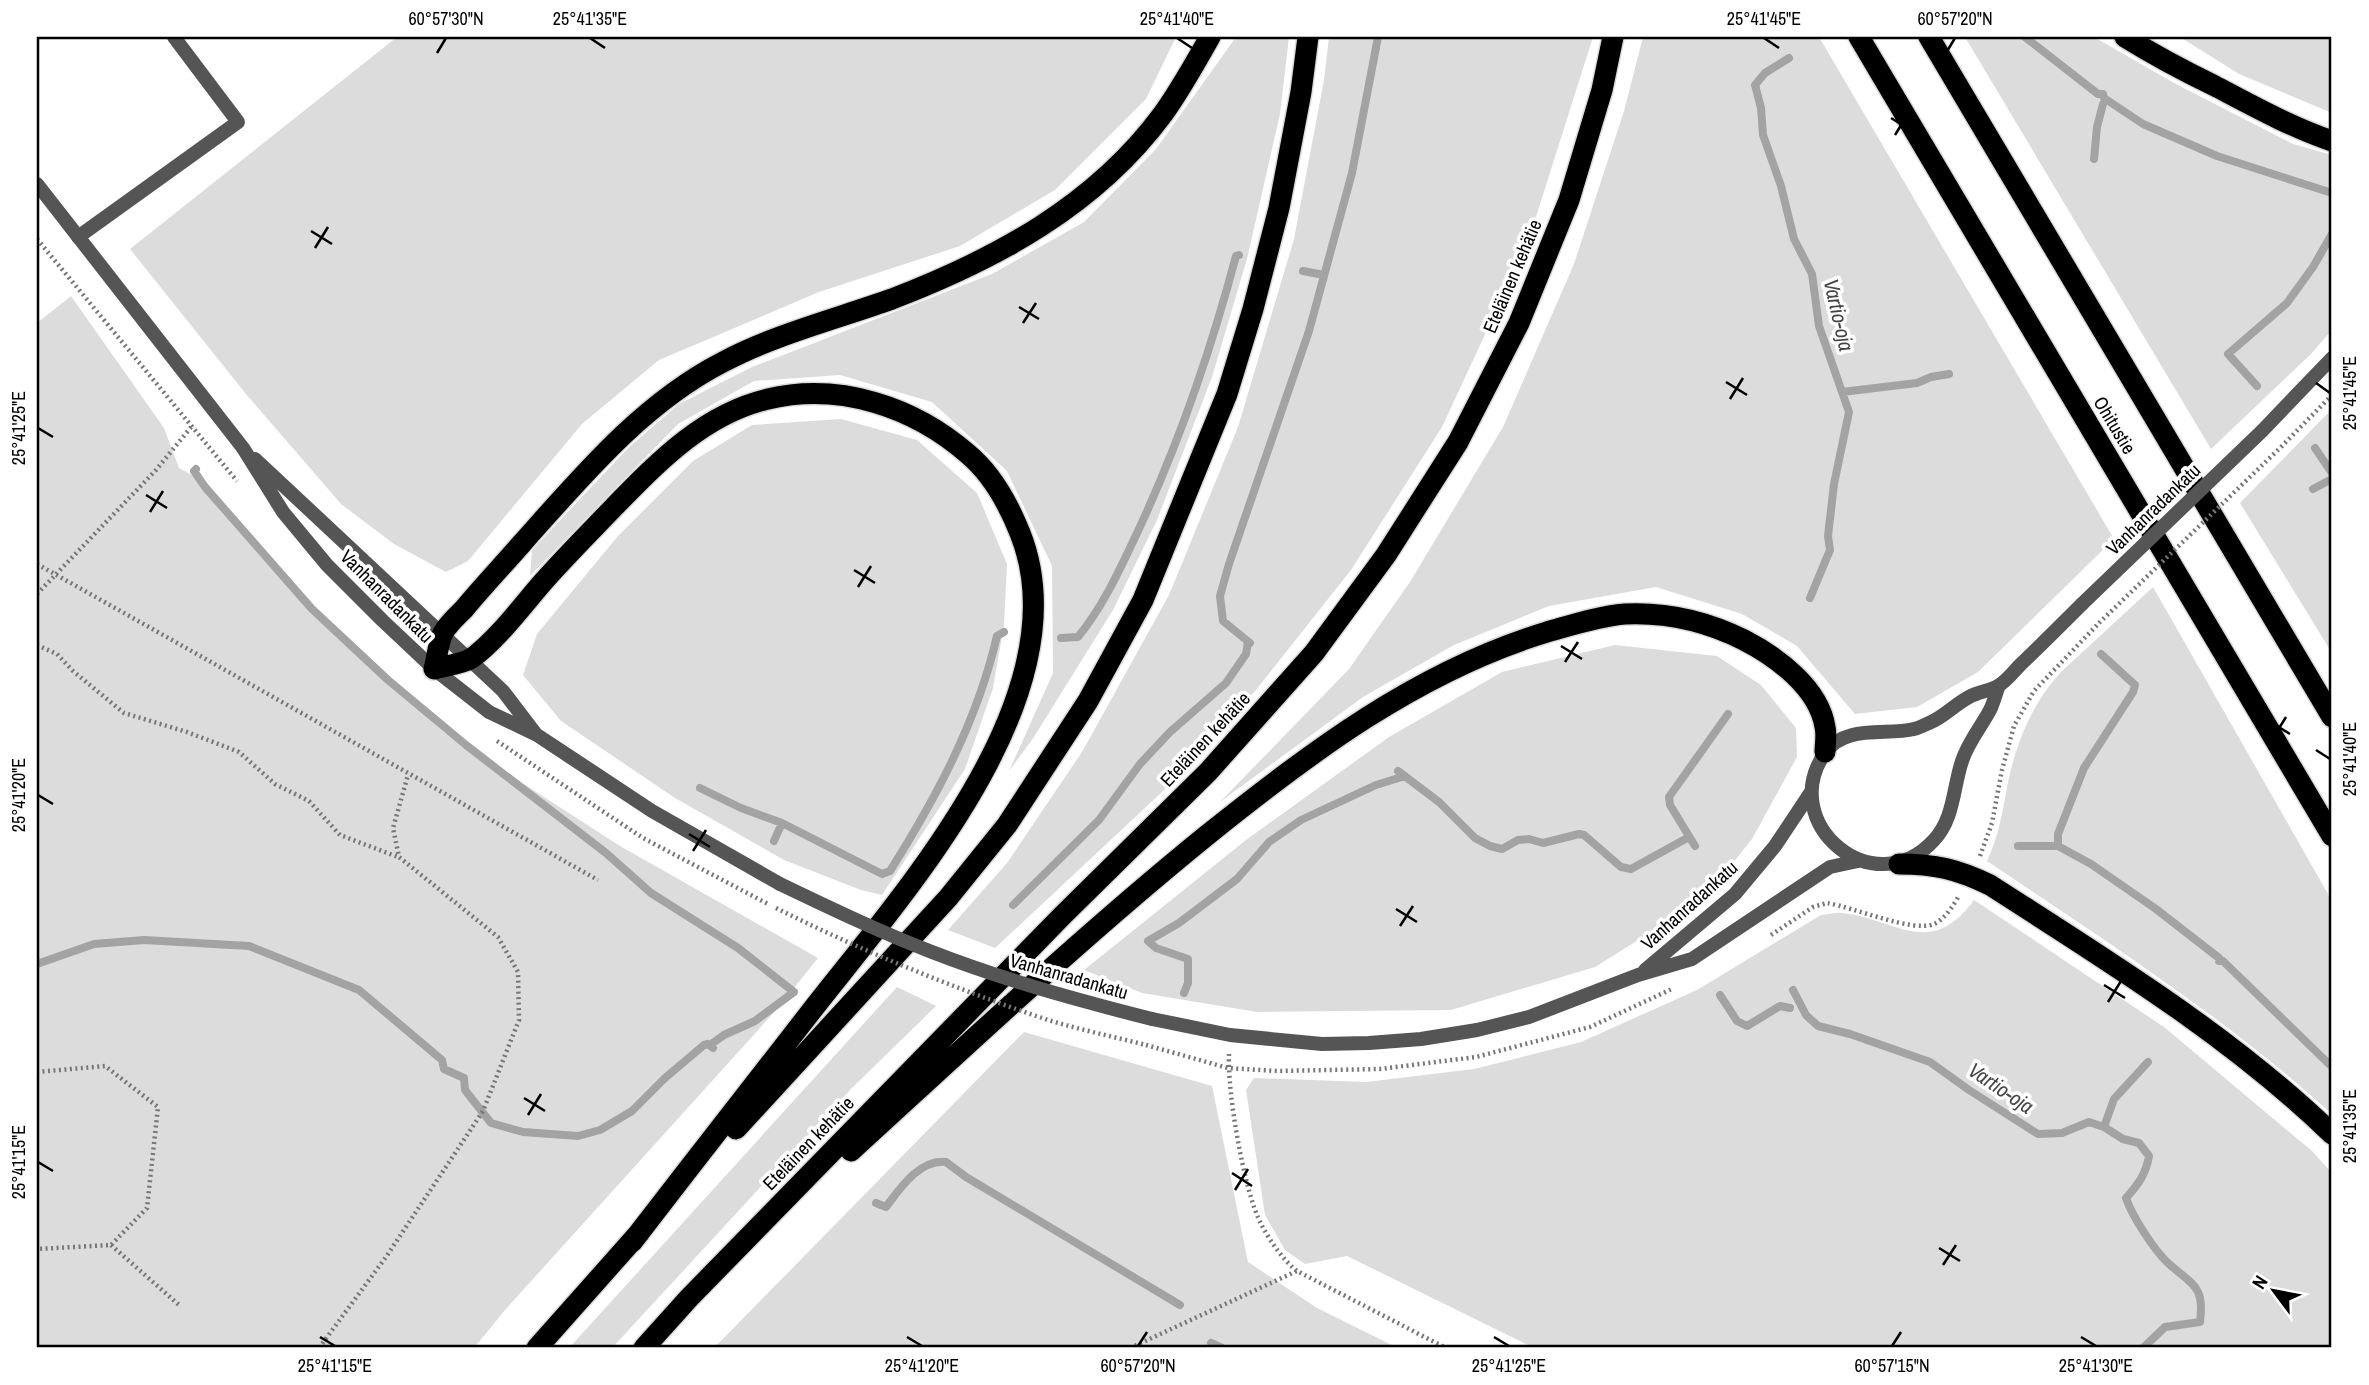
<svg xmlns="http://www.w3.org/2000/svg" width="2369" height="1385" font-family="'Archivo Narrow',sans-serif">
	<rect width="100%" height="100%" fill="#fff"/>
	<!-- green -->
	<path fill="#dcdcdc" d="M397 37H1176L1146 99 1055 190 960 246 819 292 659 360 582 424 468 561 446 572 394 544 341 504 246 394 130 249Z
		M1236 37H1289L1280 114 1247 259 1212 377 1157 520 1113 610 1032 740 1009 771 1053 673 1052 566 1007 471 932 402 840 375 754 381 678 424 530 576 532 550 628 448 679 404 752 367 992 274 1084 222 1156 149Z
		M1329 37H1593L1528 242 1442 427 1351 570 1256 690 1162 792 995 948 948 930 1007 863 1082 752 1169 595 1238 427 1294 239 1324 80Z
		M1643 37H1819L2114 539 1978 672 1917 707 1855 714 1797 646 1742 614 1656 587 1549 606 1454 645 1363 697 1220 802 1349 669 1410 582 1503 427 1574 264 1624 111Z
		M1965 37H2094L2174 83 2293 144 2332 155V330L2311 354 2211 449Z
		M2180 37H2332V113L2239 74Z
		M71 296 164 428 179 468 203 481 309 612 445 733 620 846 818 958 777 1009 505 1310 474 1348H37V323Z
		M2332 409V653L2240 503Z
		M841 419 917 440 977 493 1007 564 1004 625 993 688 965 769 882 895 861 890 784 860 675 798 561 721 523 675 537 634 618 536 693 461 752 425Z
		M2153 587 2332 901V1114C2226 1018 2106 941 1987 861 1999 836 2003 809 2008 782 2017 740 2033 702 2062 671Z
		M1615 645 1717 656 1761 685 1796 728 1797 757 1752 839 1704 899 1595 967 1451 1010 1257 1012 1142 993 1084 970 1246 840 1389 737 1502 672Z
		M1974 900 2164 1027 2312 1151 2332 1173V1348H1534L1347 1256 1305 1264 1285 1250 1265 1215 1246 1090 1254 1078 1366 1082 1474 1069 1581 1042 1697 990 1821 915C1828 915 1836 912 1842 913 1897 919 1930 960 1974 900Z
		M897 987 936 1006 852 1088 612 1348H569Z
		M1024 1032 1212 1086 1248 1262 1317 1308 1398 1348H714Z"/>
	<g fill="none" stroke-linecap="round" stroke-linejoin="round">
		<!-- stream -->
		<path stroke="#a3a3a3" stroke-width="8" d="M2025 37 2098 94H2103L2104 98 2143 124 2217 156 2332 193
			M1789 58 1765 73 1755 85 1761 108 1763 135 1781 186 1794 239 1812 274 1819 326 1849 412 1834 484 1828 536 1830 550 1810 598
			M2094 159 2097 127 2103 104
			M1303 271 1324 275
			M2257 386 2228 354 2287 303 2313 267 2332 234
			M1842 392 1917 383 1931 377 1949 374
			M2315 448 2332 473
			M196 469 194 471 205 487 312 609 388 680 466 745 606 853 651 893 738 948 794 992 755 1021 724 1035 710 1045
			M2313 489 2332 479
			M1061 638 1078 637C1104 605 1120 569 1138 531 1179 443 1211 350 1236 256L1239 255
			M1250 643 1223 621 1220 596 1229 564 1309 331 1352 173 1378 37
			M1398 771 1439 802 1475 838 1490 846 1502 849 1518 840 1529 839 1543 843 1579 834 1584 835 1621 867 1631 869 1689 837
			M700 788 741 808 782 823 882 874 890 871C936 798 977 722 997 636L1004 632
			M774 841 782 823
			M1695 846 1670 805 1669 797 1728 714
			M2018 846H2058L2091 864 2156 909 2219 958V961H2223L2332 1067
			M2058 846V834L2084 768 2133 692 2135 685 2101 654
			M1013 905 1099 820 1140 764 1170 732 1226 683 1246 654 1248 642
			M37 964 94 944 144 940 249 946 359 990 442 1060 444 1069 464 1078 465 1090 491 1123 523 1132 578 1136 600 1130 632 1111 665 1078 704 1045 708 1044 713 1048
			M1793 990 1806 1015 1818 1026 1850 1034 1930 1062 1969 1090 2038 1134 2062 1133 2089 1122 2104 1127 2123 1139 2139 1143 2149 1156C2146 1174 2138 1185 2126 1198 2132 1216 2154 1250 2168 1263 2192 1285 2205 1285 2200 1322L2165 1327 2143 1348
			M1184 993 1188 983V959L1156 948 1148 941 1179 923 1237 879 1269 842 1301 820 1376 785 1405 776
			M1720 995 1737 1021 1747 1026 1780 1006 1790 1008
			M2104 1127 2114 1099 2148 1062
			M876 1203 886 1207C899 1190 919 1159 946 1162L966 1177 1180 1305
			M1211 1343 1222 1348"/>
		<!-- motorway casing -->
		<g stroke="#dbdbdb" stroke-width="24">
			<path id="motorway" d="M1859 37 2332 836
				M1929 37 2332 717
				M2125 37C2154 55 2184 71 2215 86 2253 106 2291 127 2332 141
				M1899 864C1935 864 1957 869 1990 885 2108 961 2231 1036 2332 1134
				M736 1129 948 898 1007 825 1088 701 1143 600 1227 394 1253 309 1279 208 1301 92 1308 37
				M851 1151C968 1044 1083 936 1206 836 1309 753 1418 671 1547 632 1572 625 1599 616 1625 614 1668 612 1706 621 1744 640 1777 657 1819 688 1825 727 1827 735 1825 744 1825 752
				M632 1242C692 1164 753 1086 813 1009 905 891 1084 693 1020 533 1008 503 992 474 968 454 914 407 840 382 768 399 704 414 659 461 614 507 590 532 566 556 543 582 523 605 496 641 472 658 462 664 445 666 434 669 437 658 438 643 443 633 448 624 457 616 464 609 483 586 504 564 524 541 583 475 643 403 723 362 776 334 836 319 892 299 996 259 1095 206 1163 114 1181 89 1195 63 1210 37
				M537 1348 640 1232
				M644 1348 689 1298 1062 916 1208 772 1314 653 1386 555 1458 442 1519 323 1569 200 1602 90 1613 37"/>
		</g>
		<!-- path -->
		<path stroke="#777" stroke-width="4.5" stroke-dasharray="2 3.5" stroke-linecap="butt" d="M37 239 237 481
			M2281 447 2332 395
			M37 564 598 880
			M37 594 156 470 192 426
			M37 645 57 654 73 671 124 713 187 732 239 752 275 784 309 801 340 835 398 857
			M497 741 643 838 768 904
			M1980 856 1992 823 2002 770 2014 726 2034 691 2099 623
			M1771 935 1813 907 1827 903C1853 907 1913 933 1934 924 1944 920 1955 904 1959 895
			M1146 1045 1228 1068 1277 1071 1380 1069 1476 1057 1590 1027 1674 988
			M1229 1054C1227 1091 1244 1191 1261 1224 1270 1241 1283 1260 1297 1271L1446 1348
			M37 1072 105 1066 158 1107 147 1208 111 1245 37 1249
			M111 1245 179 1305
			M319 1348 386 1257 483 1111 519 1020 518 972 498 937 399 857 393 828 408 775
			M1130 1348 1297 1271"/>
		<!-- service -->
		<path stroke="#555" stroke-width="14" d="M78 237 238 122 174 37"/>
		<!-- tertiary -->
		<path stroke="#555" stroke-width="14" d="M37 184 243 448 283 512 327 565 383 621 434 669 489 712 537 735 652 811 780 884
			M2262 431 2332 358
			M255 459 503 691 535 733
			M1999 685C1996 693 1994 702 1990 710 1981 727 1968 742 1962 761 1953 788 1954 819 1934 840 1874 906 1776 823 1825 753 1845 724 1886 736 1914 729 1919 728 1924 725 1929 723 1944 717 1954 705 1969 697 1978 692 1989 691 1998 686 2007 681 2014 671 2021 664 2042 644 2062 624 2082 604
			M1645 970 1735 894 1775 846 1811 792
			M1152 1019 1230 1035 1322 1044 1369 1043 1421 1039 1477 1030 1529 1017 1638 975 1692 959 1830 867 1858 861"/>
		<!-- motorway -->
		<use href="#motorway" stroke="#000" stroke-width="21"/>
		<!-- path-bridge -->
		<path stroke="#777" stroke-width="4.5" stroke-dasharray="2 3.5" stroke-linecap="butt" d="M2099 623 2281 447
			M776 908C862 951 951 987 1042 1018 1076 1029 1111 1036 1146 1045"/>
		<!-- tertiary-bridge -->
		<path stroke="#555" stroke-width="14" d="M2082 604 2262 431
			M780 884C830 908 880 932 932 952 1004 980 1077 1000 1152 1019"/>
	</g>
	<!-- ticks -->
	<path fill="none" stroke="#000" stroke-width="2.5" d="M590 38 605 48M1177 38 1192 48M1764 38 1779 48M437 53 446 38M1946 53 1955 38M1891 118 1912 131M1895 135 1908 114M311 231 332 244M315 248 328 227M1019 307 1039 319M1023 323 1036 303M1726 382 1747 395M2316 383 2330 393M1730 399 1743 378M38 428 53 437M146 495 167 508M150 512 163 491M854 570 875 583M858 587 871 566M1561 646 1582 659M1565 662 1578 642M2269 721 2290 734M2273 738 2286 717M2316 750 2330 759M38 795 53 804M689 834 710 847M693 851 706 830M1396 909 1417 922M1400 926 1413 906M2104 985 2125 998M2108 1002 2121 981M524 1098 545 1111M528 1115 541 1094M2316 1117 2330 1126M38 1162 53 1171M1232 1173 1252 1186M1235 1190 1248 1169M1939 1248 1960 1261M1943 1265 1956 1245M320 1337 335 1346M907 1337 922 1346M1494 1337 1509 1346M2081 1337 2096 1346M1138 1346 1147 1332M1892 1346 1901 1332"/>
	<g text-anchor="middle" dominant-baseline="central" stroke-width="7" stroke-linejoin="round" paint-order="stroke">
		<!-- street labels -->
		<g font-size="19" fill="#000" stroke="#fff">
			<text transform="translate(1512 276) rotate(-67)">Eteläinen kehätie</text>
			<text transform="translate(2115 425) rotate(59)">Ohitustie</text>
			<text transform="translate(2153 509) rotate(-44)">Vanhanradankatu</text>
			<text transform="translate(387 596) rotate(45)">Vanhanradankatu</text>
			<text transform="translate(1205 739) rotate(-47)">Eteläinen kehätie</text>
			<text transform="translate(1689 905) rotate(-42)">Vanhanradankatu</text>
			<text transform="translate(1069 976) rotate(16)">Vanhanradankatu</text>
			<text transform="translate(808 1143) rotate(-46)">Eteläinen kehätie</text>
		</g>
		<!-- water labels -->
		<g font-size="21" font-style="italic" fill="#444" stroke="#fff">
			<text transform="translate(1839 315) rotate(77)">Vartio-oja</text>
			<text transform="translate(2001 1088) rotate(34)">Vartio-oja</text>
		</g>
	</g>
	<!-- border -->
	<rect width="2369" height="1385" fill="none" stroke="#ffffff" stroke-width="77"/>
	<!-- north arrow -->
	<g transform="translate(2274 1291) rotate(302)" stroke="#ffffff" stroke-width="5" paint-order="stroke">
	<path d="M0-5L12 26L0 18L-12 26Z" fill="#000000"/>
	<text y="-10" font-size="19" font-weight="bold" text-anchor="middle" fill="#000000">N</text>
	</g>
	<rect x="38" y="38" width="2292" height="1308" fill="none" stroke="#000" stroke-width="2.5"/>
	<g font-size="18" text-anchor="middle" fill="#000">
		<text x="446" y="25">60°57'30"N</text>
		<text x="590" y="25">25°41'35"E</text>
		<text x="1177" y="25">25°41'40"E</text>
		<text x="1764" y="25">25°41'45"E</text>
		<text x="1955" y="25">60°57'20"N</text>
		<text transform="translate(2350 393) rotate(-90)" y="6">25°41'45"E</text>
		<text transform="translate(19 428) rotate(-90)" y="6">25°41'25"E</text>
		<text transform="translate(2350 759) rotate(-90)" y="6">25°41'40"E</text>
		<text transform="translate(19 795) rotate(-90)" y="6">25°41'20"E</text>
		<text transform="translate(2350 1126) rotate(-90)" y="6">25°41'35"E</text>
		<text transform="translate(19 1162) rotate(-90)" y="6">25°41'15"E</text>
		<text x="335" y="1372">25°41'15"E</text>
		<text x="922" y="1372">25°41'20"E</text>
		<text x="1138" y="1372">60°57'20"N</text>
		<text x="1509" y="1372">25°41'25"E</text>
		<text x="1892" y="1372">60°57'15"N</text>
		<text x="2096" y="1372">25°41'30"E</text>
	</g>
</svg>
